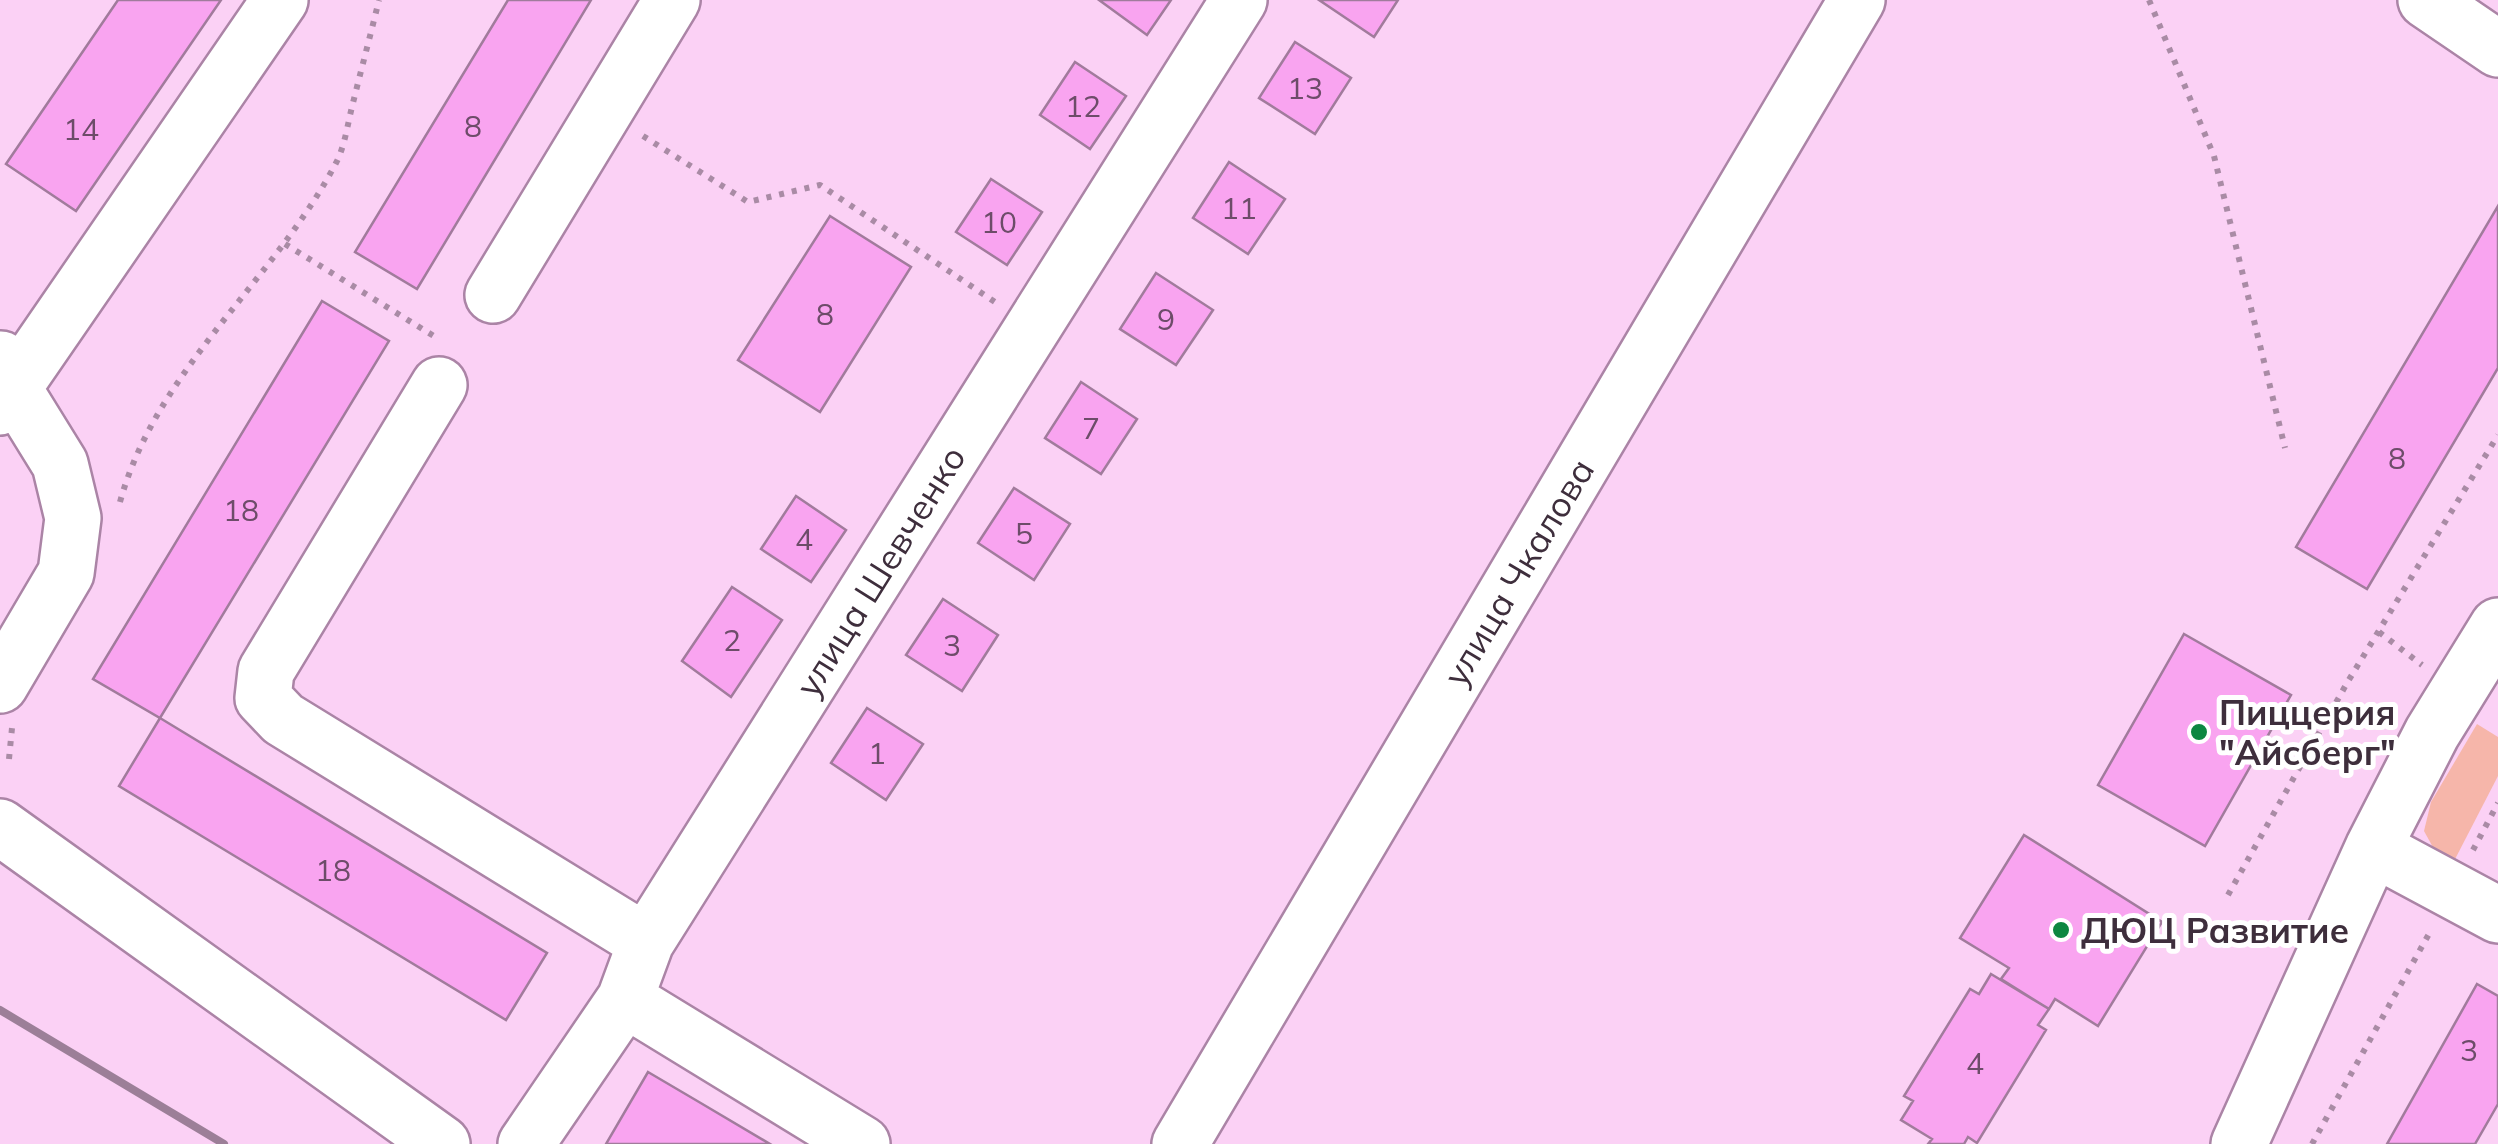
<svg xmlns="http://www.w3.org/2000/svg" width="2498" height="1144" font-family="Mulish,sans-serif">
	<rect width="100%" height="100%" fill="#fbd1f5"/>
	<!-- green -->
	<path fill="#f6b6aa" d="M2477 724 2498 737V776L2452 865 2435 851 2424 831 2431 802Z"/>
	<!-- building -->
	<path fill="#f9a4f0" stroke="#a17b9c" stroke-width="2.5" d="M118 0H221L76 211 6 164Z
		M508 0H591L417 289 355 252Z
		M1099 0H1171L1147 35Z
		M1319 0H1398L1374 37Z
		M1295 42 1351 78 1315 134 1259 98Z
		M1075 62 1126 96 1090 149 1040 115Z
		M1229 162 1285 199 1248 254 1193 218Z
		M991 179 1042 212 1007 265 956 232Z
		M2498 206V368L2367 589 2296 547Z
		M830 216 911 267 820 412 738 360Z
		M1156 273 1213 310 1176 365 1120 329Z
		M322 301 389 341 160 718 93 679Z
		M1081 382 1137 419 1101 474 1045 438Z
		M1014 488 1070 524 1034 580 978 543Z
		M796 496 846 530 811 582 761 549Z
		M732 587 782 620 731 697 682 661Z
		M943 599 998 635 962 691 906 655Z
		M2184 634 2291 695 2205 846 2098 785Z
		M867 708 923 744 886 800 831 763Z
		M160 718 547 953 506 1020 119 786Z
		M2024 835 2162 922 2098 1026 2055 999 2049 1009 2001 979 2009 968 1960 938Z
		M1991 974 2049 1009 2038 1025 2046 1030 1977 1143 1968 1137 1964 1144H1928L1932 1139 1901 1120 1913 1101 1904 1096 1970 989 1979 994Z
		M2477 984 2498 996V1104L2475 1144H2387Z
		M648 1072 699 1102 770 1144H606Z"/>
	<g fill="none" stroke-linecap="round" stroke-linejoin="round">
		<!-- minor casing -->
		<g stroke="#ab84a6" stroke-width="60">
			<path id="minor" d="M2426 0 2498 49
				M493 295 672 0
				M439 385 266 671 263 698 283 719 646 942
				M0 407 280 0
				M0 685 66 573 73 518 60 464 13 388 1 359
				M0 827 442 1144
				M2373 848 2498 915
				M625 999 862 1144
				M526 1144 625 999 646 942 1239 0
				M1180 1144 1857 0
				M2239 1144 2373 848 2432 733 2498 626"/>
		</g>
		<!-- path -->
		<path stroke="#a98ba5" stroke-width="6" stroke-dasharray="5 8" stroke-linecap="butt" d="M2149 0 2214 156 2285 448
			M643 136 748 202 820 185 995 302
			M285 244 437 338
			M120 502C156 370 274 281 336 163 344 148 347 128 351 111 360 74 370 37 379 0
			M2379 632 2422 665
			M9 759 12 728
			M2473 850 2498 803
			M2228 895 2347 683 2498 435
			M2312 1144 2430 932"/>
		<!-- minor -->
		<use href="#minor" stroke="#fff" stroke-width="55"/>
		<!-- rail -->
		<path stroke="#9c7f98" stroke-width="8" d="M0 1010 224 1144"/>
	</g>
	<!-- markers -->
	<g fill="#0d8741" stroke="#fff" stroke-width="4">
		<circle cx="2199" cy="732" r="10"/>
		<circle cx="2061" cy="930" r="10"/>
	</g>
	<g text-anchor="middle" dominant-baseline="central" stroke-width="10" stroke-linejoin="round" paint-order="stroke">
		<!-- number labels -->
		<g font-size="30" fill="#6d4c69">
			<text x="1305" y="88">13</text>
			<text x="1083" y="106">12</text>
			<text x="473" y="126">8</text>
			<text x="81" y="129">14</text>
			<text x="1239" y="208">11</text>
			<text x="999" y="222">10</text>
			<text x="825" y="314">8</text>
			<text x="1166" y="319">9</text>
			<text x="1091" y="428">7</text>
			<text x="2397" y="458">8</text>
			<text x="241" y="510">18</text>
			<text x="1024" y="533">5</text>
			<text x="804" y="539">4</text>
			<text x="732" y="640">2</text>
			<text x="952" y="645">3</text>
			<text x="877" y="753">1</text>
			<text x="333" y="870">18</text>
			<text x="2469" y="1050">3</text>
			<text x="1975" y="1063">4</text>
		</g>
		<!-- street labels -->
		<g font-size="35" fill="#3e2e3c" stroke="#fff">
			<text transform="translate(880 571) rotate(-58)">улица Шевченко</text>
			<text transform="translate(1518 572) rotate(-59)">улица Чкалова</text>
		</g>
		<!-- poi labels -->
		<g font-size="35" font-weight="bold" fill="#3e2e3c" stroke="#fff" text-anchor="start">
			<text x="2219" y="712">Пиццерия<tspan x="2219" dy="40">"Айсберг"</tspan></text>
			<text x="2081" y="930">ДЮЦ Развитие</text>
		</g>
	</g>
</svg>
